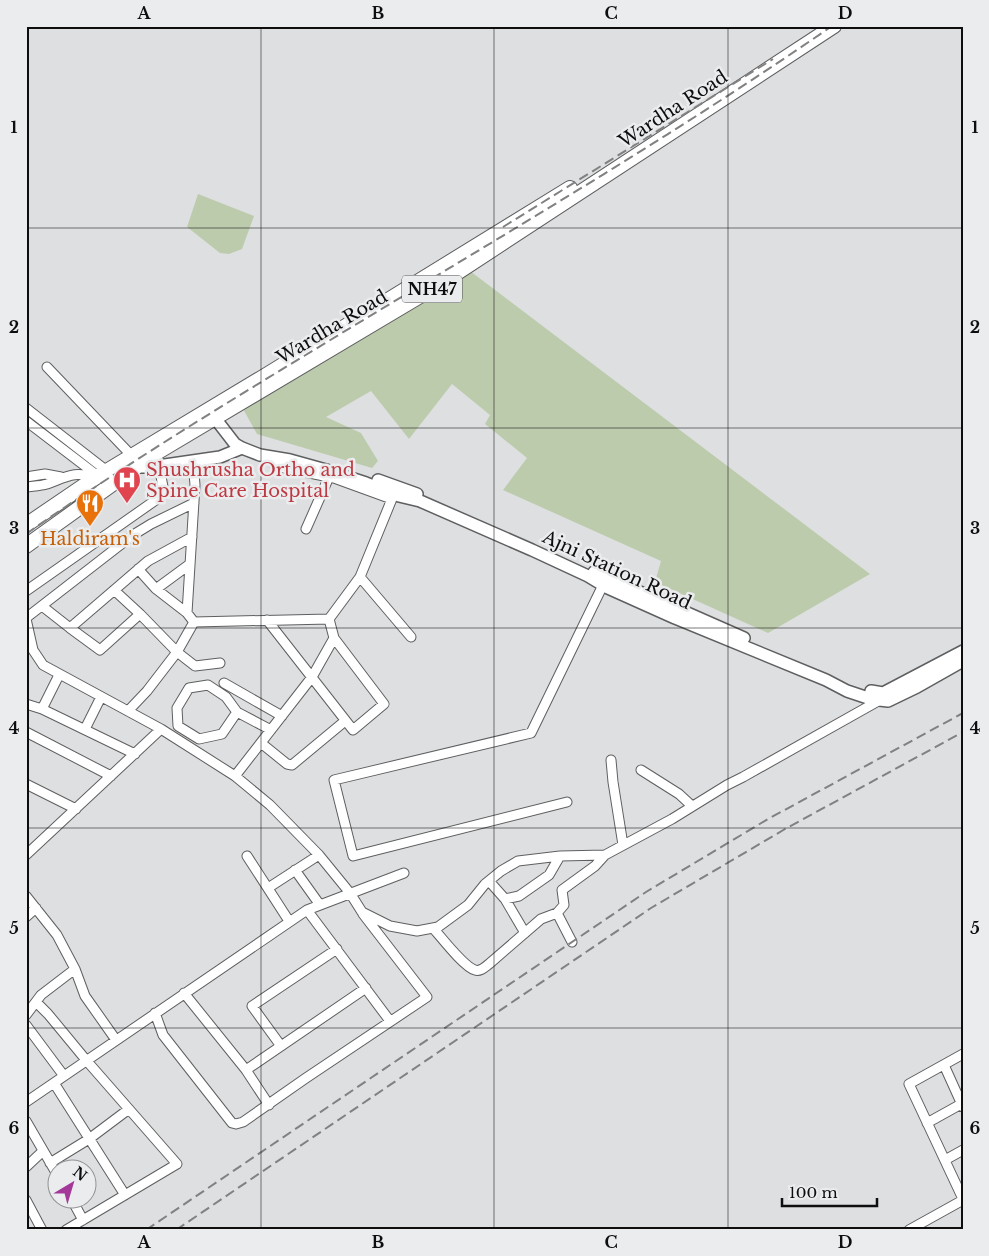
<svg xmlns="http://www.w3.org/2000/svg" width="989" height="1256" font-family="'Libre Baskerville',serif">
	<rect width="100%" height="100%" fill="#dedfe1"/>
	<!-- green -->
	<path fill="#bdcbad" d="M198 194 254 216 242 249 229 254 220 253 187 227Z
		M470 271 870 574 768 633 655 582 661 561 503 490 527 458 485 424 490 415 452 384 409 439 371 391 326 417 361 433 378 461 372 468 257 434 242 407Z"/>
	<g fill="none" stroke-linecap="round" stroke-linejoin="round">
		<!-- minor casing -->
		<g stroke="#5e5f60" stroke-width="11">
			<path id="minor" d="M47 367 132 456
				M26 408 107 471
				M26 421 98 476
				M193 461 195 485 187 613 194 622 177 652 195 666 220 663
				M275 466 334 478 389 498
				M26 477 45 474 61 477
				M26 487C33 486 40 486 47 484 64 478 77 469 94 479
				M306 529 329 477
				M138 569 156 589 187 613
				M360 577 411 637
				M156 589 190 564
				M114 590 140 614 177 652 147 691 128 711
				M26 591 160 497 164 492 159 466
				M42 606 70 628 148 561 192 537
				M26 618 133 535 151 524 194 503
				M26 619 33 650 43 665 161 729 235 776 270 805 319 855 350 893 362 912 390 926 417 931 438 927 468 905 485 884 501 871 518 861 560 856 605 855 672 819 727 785 743 777 880 700V698
				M329 619 360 577 396 489
				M267 620 353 730 384 704 334 638 329 619
				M194 622 329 619
				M70 628 100 650 140 614
				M224 683 282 716
				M26 704 42 709 135 754
				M42 709 59 675
				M237 712 222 734 199 739 178 726 177 708 189 688 208 685 226 697 237 712 271 730
				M85 729 101 697
				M26 732 111 776
				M261 743 287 764 292 765 345 721
				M611 760 613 782 623 845
				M641 770 679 794 692 806
				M235 776 312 677 334 638
				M26 784 76 809
				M567 802 353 856 334 780 531 733 603 585
				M26 855 161 729
				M247 856 289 921
				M295 870 320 905
				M489 881 505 899 519 896 549 875 560 856
				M268 888 319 855
				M26 896 57 935 75 969 85 996 116 1040
				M505 899 525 933
				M307 910 390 1021
				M26 917 36 908
				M433 928C441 937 464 967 475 970 480 972 485 967 489 964L541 919 557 913
				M572 942 557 913 564 905 562 890 595 866 605 855
				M184 993 246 1070 269 1105
				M36 1002 48 1014 86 1060 177 1164 66 1230
				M155 1013 163 1035 232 1123 236 1124 243 1122 306 1078 427 997 363 914
				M26 1015 41 995 75 969
				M26 1025 64 1076
				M281 1046 252 1006 337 949
				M963 1054 909 1084 963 1199
				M944 1065 963 1107
				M246 1070 366 988
				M54 1083 125 1195
				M26 1102 307 910 404 873
				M26 1121 58 1176
				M927 1123 963 1103
				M945 1160 963 1150
				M50 1163 89 1139 129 1109
				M26 1167 43 1151
				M71 1198 83 1220
				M26 1200 42 1230
				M909 1230 963 1200"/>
		</g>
		<!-- major casing -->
		<g stroke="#5e5f60" stroke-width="14">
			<path id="major" d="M211 413 235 444 242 448 260 455 290 460 326 470 366 483 399 496 420 501 532 550 588 576 608 588 675 618 826 680 847 691 871 699 888 701 917 687 963 661
				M136 467H151L220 457 242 448
				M378 480 417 494
				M594 572 744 638
				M871 691 883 693 963 651"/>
		</g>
		<!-- highway casing -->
		<g stroke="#5e5f60" stroke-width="16">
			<path id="highway" d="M26 525 95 478 263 377 570 188
				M26 546 153 455 437 286 834 26"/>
		</g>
		<!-- minor -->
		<use href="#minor" stroke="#fff" stroke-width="9"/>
		<!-- major -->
		<use href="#major" stroke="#fff" stroke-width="11"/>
		<!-- highway -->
		<use href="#highway" stroke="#fff" stroke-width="14"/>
		<!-- rail -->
		<path stroke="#808182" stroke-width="2" stroke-dasharray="10 5" stroke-linecap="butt" d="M503 227 773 59
			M26 534C116 471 210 413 304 356 481 248 661 144 832 26
			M146 1230 646 892 768 819 963 713
			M176 1230 651 908 785 829 963 732"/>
	</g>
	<!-- grid -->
	<path fill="none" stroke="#0e0e0f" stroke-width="1" stroke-opacity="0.55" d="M261 26V1230M494 26V1230M728 26V1230M26 228H963M26 428H963M26 628H963M26 828H963M26 1028H963"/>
	<!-- icons -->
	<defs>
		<g id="hospital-pin" transform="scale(1.4375)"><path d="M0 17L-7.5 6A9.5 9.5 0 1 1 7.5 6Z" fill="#e0444e" stroke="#ebecee"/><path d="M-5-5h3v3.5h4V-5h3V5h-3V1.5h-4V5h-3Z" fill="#fff"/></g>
		<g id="restaurant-pin" transform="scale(1.4375)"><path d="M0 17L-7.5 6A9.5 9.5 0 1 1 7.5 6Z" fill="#e8710a" stroke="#ebecee"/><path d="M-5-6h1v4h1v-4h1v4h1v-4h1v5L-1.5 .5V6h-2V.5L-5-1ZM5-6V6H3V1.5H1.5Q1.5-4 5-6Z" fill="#fff"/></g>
	</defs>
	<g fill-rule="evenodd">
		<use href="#hospital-pin" x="127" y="480"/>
		<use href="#restaurant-pin" x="90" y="503"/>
	</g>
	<g text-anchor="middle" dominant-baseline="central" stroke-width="5" stroke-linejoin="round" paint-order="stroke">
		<!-- shield labels -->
		<rect fill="#ebecee" stroke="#505152" stroke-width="1" x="402" y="275.5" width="60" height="27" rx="4"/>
		<g font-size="16" font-weight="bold" fill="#0e0e0f">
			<text x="432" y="289">NH47</text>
		</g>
		<!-- street labels -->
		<g font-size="18" fill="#0e0e0f" stroke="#ebecee">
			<text transform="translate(673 109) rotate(-33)">Wardha Road</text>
			<text transform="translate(332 327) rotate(-31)">Wardha Road</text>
			<text transform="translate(617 570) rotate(25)">Ajni Station Road</text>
		</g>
		<!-- health labels -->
		<g font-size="18" fill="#be3a42" stroke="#ebecee" text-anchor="start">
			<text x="146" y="470">Shushrusha Ortho and<tspan x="146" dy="21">Spine Care Hospital</tspan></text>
		</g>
		<!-- food labels -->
		<g font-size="18" fill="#c56008" stroke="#ebecee">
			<text x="90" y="539">Haldiram's</text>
		</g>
	</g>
	<!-- border -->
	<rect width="989" height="1256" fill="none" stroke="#ebecee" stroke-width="55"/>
	<!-- north arrow -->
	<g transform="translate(72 1184) rotate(38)"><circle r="24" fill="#ebecee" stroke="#939395"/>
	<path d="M0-4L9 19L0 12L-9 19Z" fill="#a33899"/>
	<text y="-8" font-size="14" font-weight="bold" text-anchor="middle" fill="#0e0e0f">N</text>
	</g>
	<!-- scale -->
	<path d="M782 1198v8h95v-8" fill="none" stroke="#0e0e0f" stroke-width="2.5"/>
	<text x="789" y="1198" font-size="15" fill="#0e0e0f" stroke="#ebecee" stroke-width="4" paint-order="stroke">100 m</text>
	<rect x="28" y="28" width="934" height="1200" fill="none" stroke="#0e0e0f" stroke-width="2"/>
	<g font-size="16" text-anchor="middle" font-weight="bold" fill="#0e0e0f">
		<text x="144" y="19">A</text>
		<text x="378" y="19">B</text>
		<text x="611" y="19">C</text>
		<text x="845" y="19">D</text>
		<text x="14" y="133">1</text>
		<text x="975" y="133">1</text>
		<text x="14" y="333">2</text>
		<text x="975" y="333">2</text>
		<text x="14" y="534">3</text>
		<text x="975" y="534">3</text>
		<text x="14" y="734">4</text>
		<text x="975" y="734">4</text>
		<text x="14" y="934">5</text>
		<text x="975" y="934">5</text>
		<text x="14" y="1134">6</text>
		<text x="975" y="1134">6</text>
		<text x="144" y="1248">A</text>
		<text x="378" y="1248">B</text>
		<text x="611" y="1248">C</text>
		<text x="845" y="1248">D</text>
	</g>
</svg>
